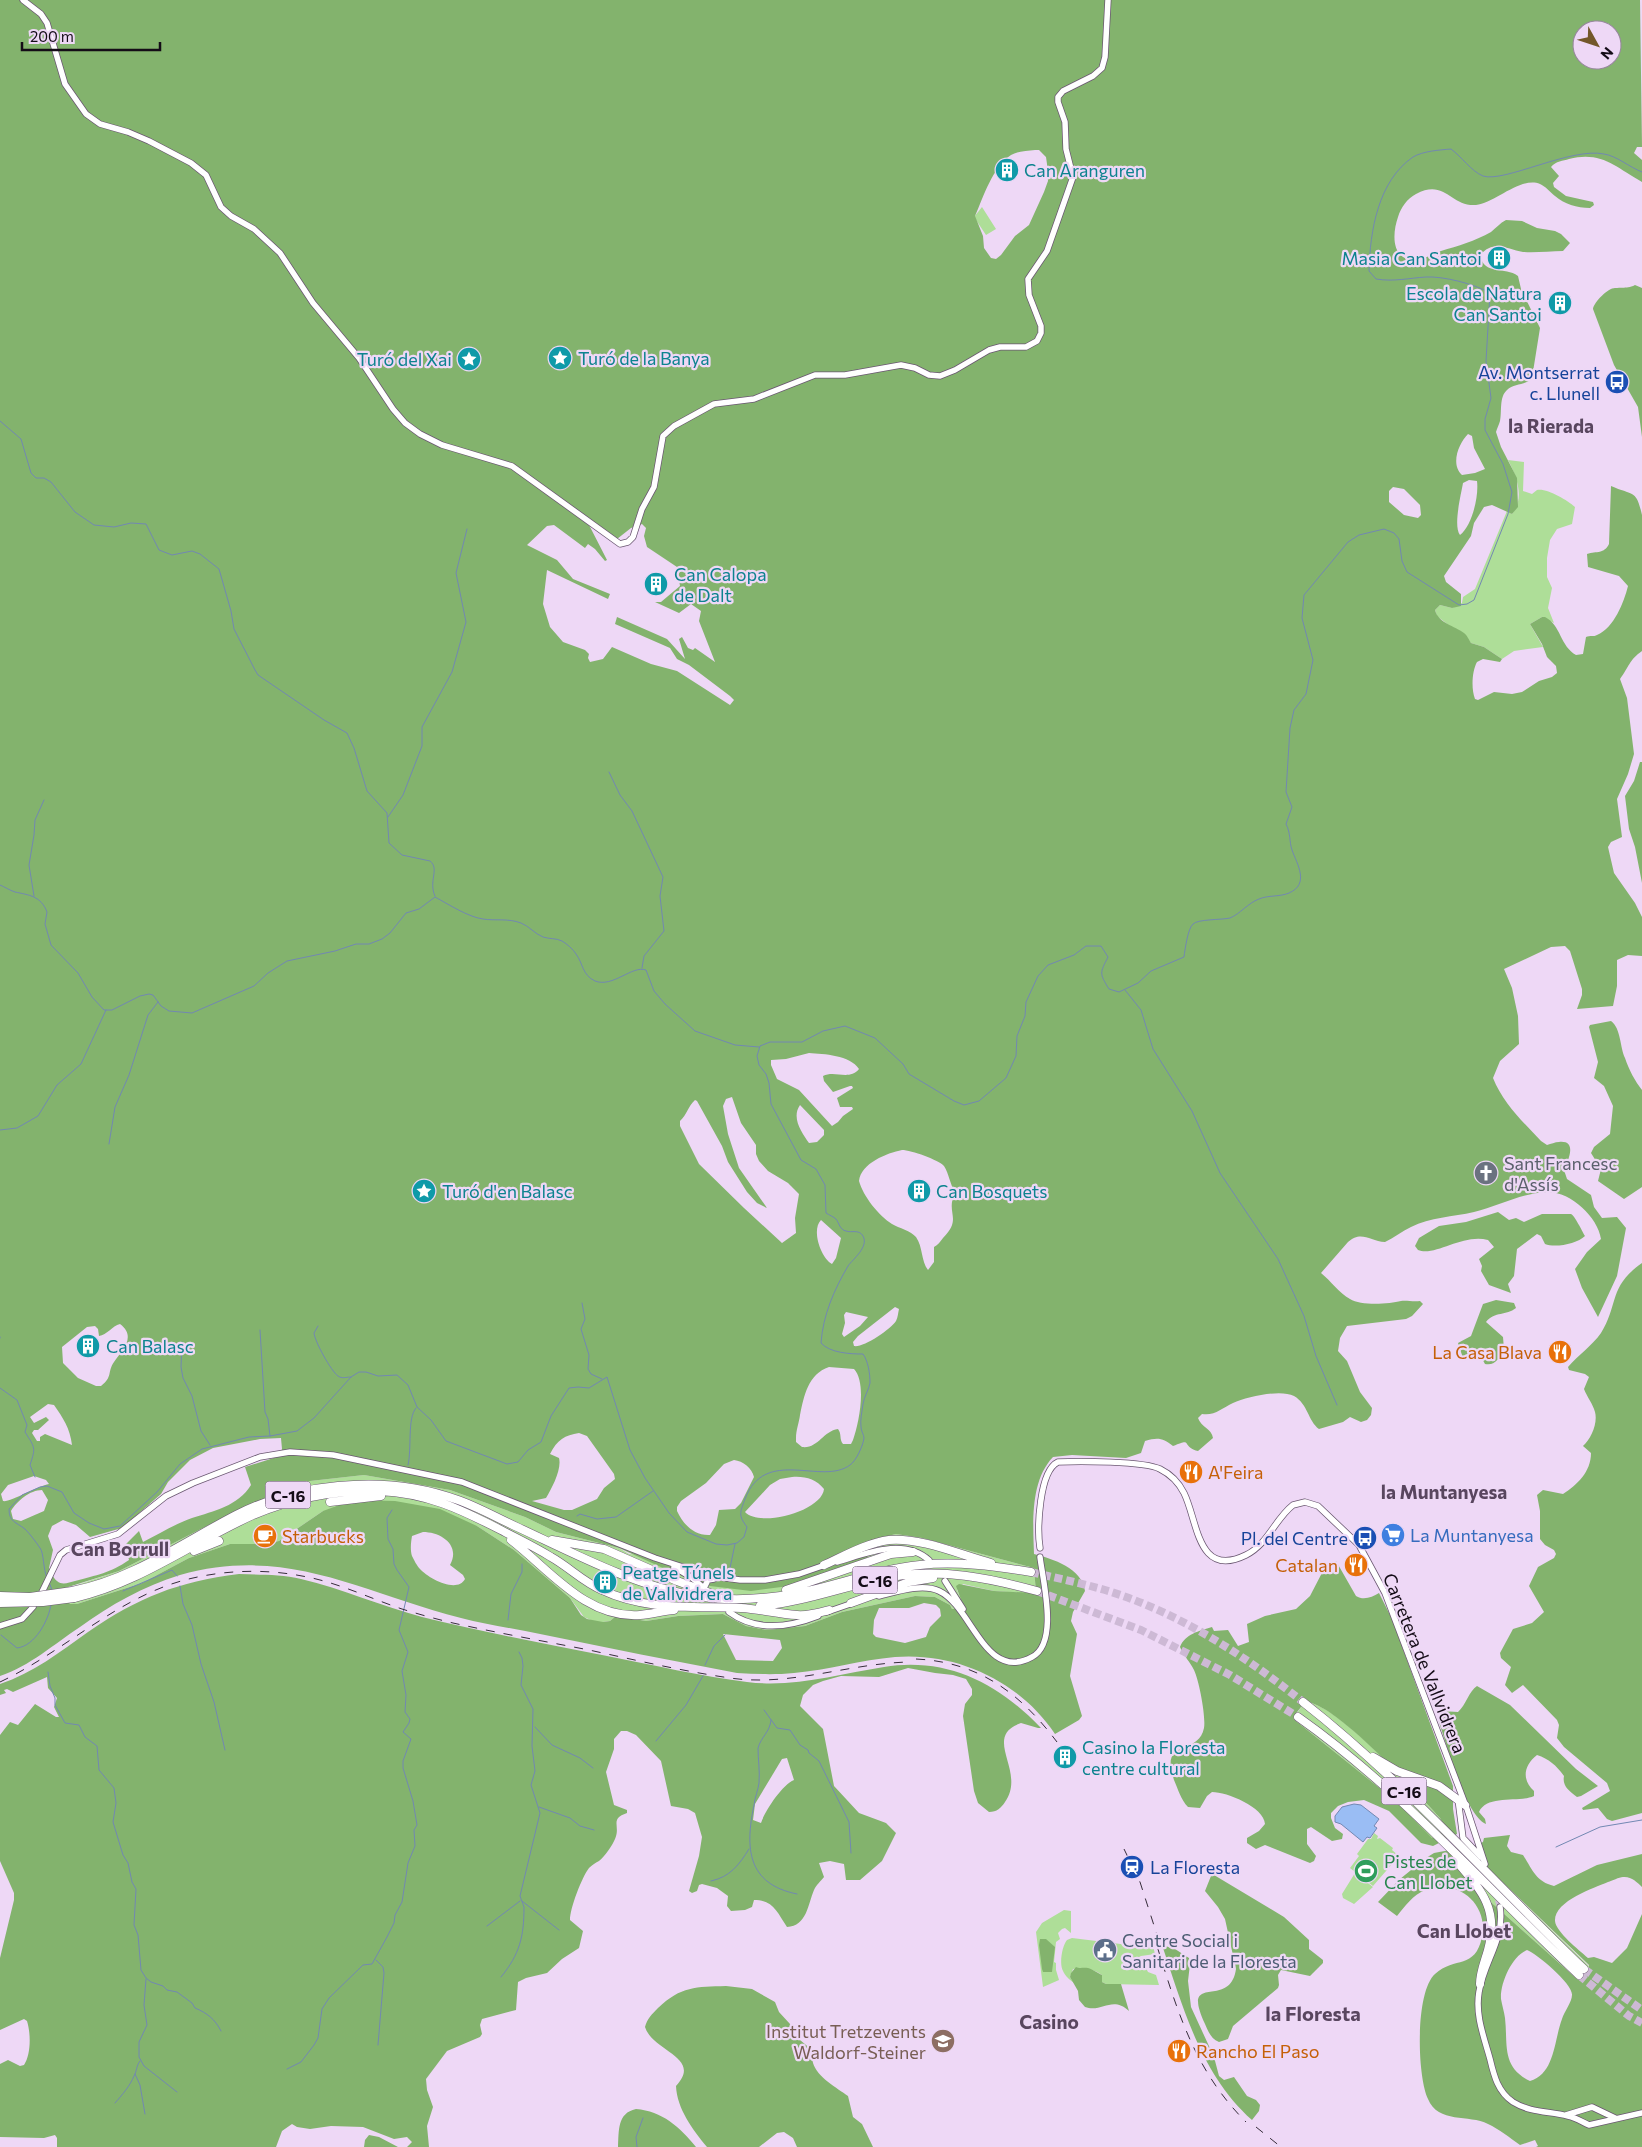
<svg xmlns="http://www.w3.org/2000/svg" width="1642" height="2147" font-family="Commissioner,sans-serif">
	<rect width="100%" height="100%" fill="#eed8f6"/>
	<!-- green -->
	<path fill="#aede98" d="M982 207 996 229 986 235 974 217Z
		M1508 460 1524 462 1523 491 1532 494 1537 490C1547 488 1567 500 1575 507L1572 524 1557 529 1550 540 1547 558V577L1552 588 1548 608 1554 623 1542 617 1530 624 1543 647 1514 651 1502 659 1484 647 1471 643 1460 631 1451 627 1437 616 1435 610 1440 605 1452 608 1462 603 1463 597 1475 589 1507 511 1512 514C1525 498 1517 477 1508 460Z
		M364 1475 450 1490 525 1517 556 1532 619 1548 629 1554 829 1571 867 1558 872 1540 896 1534 922 1538 1034 1568 1036 1594 994 1591 963 1584 957 1590 965 1608 952 1609 950 1605 935 1597 915 1596 842 1612 805 1626 767 1630 746 1626 723 1614 678 1616 646 1621 616 1616 610 1621 603 1622H595L584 1617 570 1598 514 1550 477 1526 323 1511 279 1541 263 1544H230L189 1558 142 1583 77 1604H70L65 1596V1589L119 1571 244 1507 286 1489 310 1481Z
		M1305 1702C1335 1701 1418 1794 1440 1818L1444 1825 1441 1832 1432 1839 1397 1802 1296 1721 1294 1717Z
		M1374 1833 1378 1836 1377 1839 1380 1838 1393 1848 1392 1850 1399 1856 1373 1886 1350 1868 1359 1856 1357 1854 1368 1839H1371Z
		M1472 1853 1589 1966V1972L1583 1982 1577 1979 1474 1887 1460 1861 1464 1856Z
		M1355 1873 1373 1887 1354 1904 1343 1898 1342 1894Z
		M1064 1910 1071 1911V1933L1065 1928 1062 1929 1058 1933 1060 1939 1056 1942 1054 1962 1056 1963V1970L1059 1980 1043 1987 1036 1932 1042 1923Z
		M1072 1938 1145 1947 1153 1946 1155 1954 1141 1956 1131 1961 1133 1963 1145 1966 1148 1972 1156 1975 1159 1985 1106 1984 1102 1982V1975C1094 1969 1082 1967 1073 1969L1070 1977 1074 1983C1070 1980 1065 1976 1063 1971 1059 1964 1062 1946 1067 1940Z"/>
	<!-- forest -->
	<path fill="#83b36d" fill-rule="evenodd" d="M0 0H1640L1642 147H1637L1634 153 1642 160V182C1615 167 1602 151 1569 159 1563 161 1556 161 1551 167L1559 176 1553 183 1554 187 1566 196 1593 202 1594 205 1590 208C1577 208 1564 204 1555 196 1550 192 1545 186 1540 184 1521 176 1495 203 1476 205 1451 207 1445 178 1416 194 1407 199 1401 207 1398 217 1392 234 1391 261 1416 260 1424 259 1433 254 1441 251 1458 246 1475 241 1491 232 1496 228 1500 223 1506 220L1522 221 1537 228 1555 231 1561 234 1570 243 1563 251C1550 251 1536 253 1523 252 1507 249 1494 239 1480 255 1484 276 1505 266 1518 276L1521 289 1540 328 1532 378C1525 386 1514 383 1507 390 1499 397 1502 411 1500 421 1499 425 1497 428 1496 432L1501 447 1517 478 1518 507 1512 514 1492 505 1484 507 1474 523 1471 536 1444 576 1446 582 1461 594V606L1452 608 1440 605 1435 610C1438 623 1455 626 1464 633 1467 635 1469 640 1471 643L1484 647 1502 659 1500 662 1483 659 1477 662C1472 671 1471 689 1475 699L1478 700 1494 692 1512 694 1522 692 1539 681 1552 677 1557 673 1556 666 1547 657 1542 644 1530 624 1542 617H1545C1561 625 1560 646 1576 655L1583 654 1586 637C1590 635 1594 637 1597 635 1614 628 1624 602 1628 586L1619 576 1588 567 1587 554C1597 551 1604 554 1609 544L1611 486C1634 496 1636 489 1642 515V651C1629 660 1629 667 1620 679L1627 698 1634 754 1628 774 1617 799 1622 837 1611 842 1608 847 1614 873 1635 903 1642 917V956L1628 955 1617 960V986L1613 1006 1577 1009 1582 995V989L1570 951 1565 946 1551 947 1504 969 1512 988 1518 1016 1519 1044 1500 1061 1493 1078C1503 1103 1523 1122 1541 1141L1547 1145C1551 1144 1555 1142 1559 1142 1578 1140 1568 1161 1564 1170L1567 1179 1591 1195 1594 1207 1602 1218 1617 1217 1626 1228 1617 1276 1598 1317 1582 1288 1575 1269 1587 1252 1601 1239C1598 1217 1570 1191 1547 1192 1522 1193 1498 1206 1474 1212 1453 1217 1430 1217 1411 1227 1402 1231 1394 1238 1385 1242 1370 1241 1361 1230 1348 1242L1321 1273C1331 1281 1339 1293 1350 1299 1361 1306 1389 1304 1401 1301 1406 1300 1413 1302 1420 1301L1423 1304 1412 1316 1406 1319 1347 1326 1340 1338 1338 1351 1347 1361 1360 1392 1372 1408 1371 1415 1367 1420 1361 1422 1350 1417 1343 1422 1319 1429C1308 1421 1308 1404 1294 1396 1280 1389 1247 1397 1233 1403 1222 1408 1215 1416 1202 1414L1198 1418C1201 1427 1212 1429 1213 1438L1198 1451C1180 1446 1194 1437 1173 1446 1163 1438 1158 1437 1145 1441L1141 1453 1126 1458 1072 1455 1053 1457C1030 1481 1033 1523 1034 1554 1053 1559 1082 1568 1085 1591L1073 1612 1071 1621 1077 1634 1070 1676 1082 1716 1079 1720 1055 1734C1020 1682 958 1652 895 1657 861 1660 828 1670 794 1673 774 1675 756 1674 737 1673 673 1661 609 1648 545 1635 517 1629 488 1625 461 1618 360 1592 288 1545 180 1575 144 1586 110 1605 80 1627 54 1644 30 1666 0 1676ZM1582 30H1612V60H1582ZM1035 150H1039L1046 157 1047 164 1048 181 1044 192 1029 225 1015 236 1001 255 996 259 991 258 984 248 983 236 975 216C984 196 992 168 1011 155 1018 151 1027 151 1035 150ZM1468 434 1472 436 1474 448 1485 469 1475 473 1462 475C1450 464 1459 443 1468 434ZM1469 480 1477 481C1479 496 1472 526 1460 535 1453 526 1461 495 1463 483ZM1393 487 1404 489 1420 505 1421 515 1418 518 1404 515 1389 502V491ZM588 523 617 539 631 528 642 524 646 528 644 536 647 547 677 567 680 586 661 602H655L679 613 691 604 701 611 699 621 715 662 695 648 693 650 688 648 682 637 679 639 685 659 667 639 617 617 615 624 670 648 677 659 689 665 730 696 734 700 730 705 677 671 651 664 612 647 603 659 590 662 588 658 589 654 585 650 563 642 550 627 543 604 547 570 608 599 610 594 573 579 557 560 527 545 547 526 554 525 585 548 588 544 595 549 605 561 607 560ZM809 1053C824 1054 850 1055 859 1069 849 1081 835 1070 823 1076L824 1081 833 1092 850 1086H852L853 1088 837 1098 840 1107H852L853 1109 843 1116 838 1122 832 1126 799 1090 777 1079 771 1065V1060L786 1059ZM732 1097 741 1123 756 1145V1154L759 1161 768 1171 788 1183 799 1194 795 1218 796 1233 782 1243 744 1208 699 1164 680 1126V1121C687 1115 688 1106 695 1100L697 1101 722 1146 728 1162 747 1192 757 1203 767 1208 739 1168 728 1134 723 1106 726 1099ZM800 1105 824 1130V1135L817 1142 809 1143C802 1133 791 1118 800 1105ZM902 1150C911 1150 939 1160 944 1166 949 1174 950 1184 955 1193 945 1213 963 1218 943 1238 940 1242 938 1245 934 1247V1262L928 1270C921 1261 923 1247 916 1237 911 1231 899 1228 892 1224 879 1216 863 1196 859 1181 861 1163 887 1153 902 1150ZM821 1220 841 1238 836 1258 832 1264C821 1258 811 1230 821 1220ZM895 1307 899 1309C898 1313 898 1317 896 1321 890 1330 863 1348 854 1346L853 1342 858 1336ZM846 1312 868 1317 860 1326 844 1337 842 1334 845 1323 844 1315ZM120 1324C137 1337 122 1350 114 1362 107 1372 113 1377 101 1386H96L78 1378 63 1363 62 1347 87 1327 95 1326 98 1329 99 1336C107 1335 112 1326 120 1324ZM829 1367 854 1369C867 1383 859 1423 853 1440L851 1444H843C839 1439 842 1434 838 1429 823 1431 818 1449 802 1447L796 1442V1438C796 1430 799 1423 800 1415 804 1396 808 1374 829 1367ZM48 1404 54 1405C63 1418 70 1428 72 1445L45 1434 40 1437V1441H37L32 1433 34 1430H38L49 1420 46 1417 34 1423 30 1417ZM579 1433 587 1436 614 1474 615 1479 604 1488 597 1499 572 1510H564L532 1501 546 1498C552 1488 562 1469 559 1458L550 1454C557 1440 565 1435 579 1433ZM281 1438 282 1449 280 1456 245 1467 251 1485C238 1506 214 1511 192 1518 175 1524 159 1534 143 1542L139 1531 125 1545 129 1560C110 1573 97 1575 75 1581 69 1582 63 1586 57 1581 53 1578 51 1572 49 1568L53 1550 48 1536 52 1526 63 1520 76 1525 90 1537 122 1528 161 1494 168 1482 190 1460 213 1448 260 1439ZM734 1460C743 1461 752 1468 754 1477L741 1503 735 1509 719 1510 716 1525 710 1535C694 1536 683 1524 677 1511V1507L681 1501 706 1483 724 1464ZM364 1475 450 1490 525 1517 556 1532 619 1548 674 1573 710 1586 751 1591 789 1586 867 1558 872 1540 896 1534 922 1538 1034 1568 1036 1593 994 1591 959 1584 956 1586 964 1608 952 1609 950 1605 935 1597 915 1596 842 1612 805 1626 767 1630 746 1626 723 1614 678 1616 646 1621 616 1616 610 1621 603 1622 587 1619 581 1615 570 1598 514 1550 477 1526 440 1509 395 1501 353 1500 323 1511 279 1541 263 1544H230L189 1558 142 1583 77 1604H70L65 1596V1588L119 1571 244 1507 286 1489 310 1481ZM34 1476 46 1480 49 1484C38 1486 9 1503 3 1501L1 1494 8 1485ZM792 1477C805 1476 816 1479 824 1489 822 1511 760 1528 745 1512L770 1485 780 1479ZM42 1490 48 1500 44 1511 21 1521 13 1519 11 1511C17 1501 30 1490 42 1490ZM423 1532C441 1532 461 1545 450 1565L463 1575 465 1579C457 1594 428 1578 420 1569 417 1566 414 1560 412 1556 410 1550 411 1542 412 1536ZM924 1603 936 1605 940 1609 941 1616 930 1627 926 1637 905 1643 876 1637 873 1634 874 1620 879 1608H909ZM723 1634 780 1640 782 1648 773 1661 736 1660Z
		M1635 285 1642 288V437L1638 407 1614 365 1593 309C1594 302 1608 288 1615 288 1624 287 1627 289 1635 285Z
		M1640 762H1642V883L1635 847 1629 829 1625 796 1634 781Z
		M1611 1021C1621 1028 1620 1048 1625 1058 1629 1070 1635 1081 1642 1090V1187L1624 1199 1598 1181 1601 1169 1591 1153 1594 1147 1610 1134 1613 1106 1604 1086 1594 1078 1598 1062 1589 1027 1590 1025Z
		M1498 1212 1509 1220 1516 1218 1524 1222 1542 1214H1571C1575 1216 1582 1231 1585 1236 1577 1244 1555 1248 1545 1244L1541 1236 1537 1234 1517 1249 1514 1276 1508 1284 1511 1293 1489 1285 1481 1271 1482 1266 1479 1259 1494 1247 1488 1240C1463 1233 1435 1257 1418 1250L1415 1246 1419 1238 1439 1226 1466 1222Z
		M1642 1263V1813L1612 1821 1607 1819 1598 1808 1583 1810 1582 1808 1610 1791 1607 1783 1564 1747 1557 1738 1559 1725 1557 1720 1523 1685 1512 1693 1505 1685 1511 1667 1501 1658 1500 1653 1513 1629 1532 1623 1544 1612 1529 1586 1538 1567 1554 1558 1556 1554 1554 1550 1545 1545 1540 1539V1511L1537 1495 1543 1490 1563 1494C1577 1485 1591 1472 1591 1453L1583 1446C1591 1439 1598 1423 1595 1412 1593 1404 1587 1397 1584 1389L1589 1377 1585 1374 1569 1370 1568 1367C1578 1355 1592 1346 1601 1333 1619 1304 1608 1287 1642 1263Z
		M1496 1300 1514 1303 1516 1308C1506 1316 1495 1311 1486 1322L1503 1337 1504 1349C1500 1357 1496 1366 1485 1364L1480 1355 1476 1353 1464 1361 1458 1343 1471 1336 1483 1304Z
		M1336 1561 1356 1596C1364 1601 1372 1597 1379 1593L1392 1619 1453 1786V1809L1457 1834 1433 1846 1421 1843 1389 1811 1364 1800 1348 1802 1338 1806 1331 1813V1818L1335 1828 1343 1834 1342 1839 1332 1841 1311 1827 1307 1829V1844L1316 1856 1314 1861 1310 1863 1265 1845 1256 1849 1247 1843V1838L1259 1831 1265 1824C1264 1807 1227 1792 1212 1792L1207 1796 1200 1808 1188 1807C1181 1800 1178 1789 1174 1780 1159 1737 1198 1757 1204 1728 1206 1717 1199 1680 1194 1670 1190 1662 1184 1656 1180 1647 1185 1634 1199 1631 1212 1627L1214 1631 1228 1630 1238 1646 1249 1642 1247 1624 1265 1616 1296 1609 1310 1596 1324 1569ZM1305 1702C1334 1701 1418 1794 1440 1818L1444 1825 1441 1832 1432 1838 1397 1802 1296 1721 1294 1716Z
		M239 1574C260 1575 281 1574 301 1579 343 1589 381 1606 422 1617 483 1632 545 1644 607 1656 653 1665 700 1676 747 1682 794 1688 838 1674 884 1667 947 1657 998 1683 1041 1728H1038L1021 1723C981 1737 1027 1771 1005 1802 1001 1808 997 1812 989 1812L978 1803 974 1791 963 1716 965 1704 972 1695V1689L966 1679 953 1675 935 1673 908 1668 879 1677 841 1676 823 1681 813 1685 803 1695 800 1706 823 1729 834 1786 859 1813 886 1823 896 1833 882 1861 860 1880H846L844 1864 830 1861 819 1863 824 1877C821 1881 816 1885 814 1890 808 1904 807 1926 787 1927 777 1912 773 1900 754 1900L752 1907 745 1910 731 1911 727 1906 728 1896 717 1888 702 1884 699 1885 697 1891 692 1893 689 1891 699 1856 702 1837 695 1813 688 1809 671 1806 661 1761 636 1735 627 1731H621L614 1739V1749L606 1772 614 1805 627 1810V1813C609 1819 621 1826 615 1839 612 1846 605 1856 599 1861 595 1863 592 1865 589 1868 582 1877 570 1908 570 1920L583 1931 579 1948 562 1959 547 1973 526 1978 518 1982 516 2010 482 2019 480 2025 482 2034 480 2037 447 2051 426 2079 427 2090 433 2107 427 2126 429 2147H407L412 2142 407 2137 394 2139 363 2127 331 2126 310 2129 297 2127 292 2124 282 2131 276 2147H57V2138L55 2135 44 2138 0 2137V2064L8 2060 20 2066 24 2065C31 2054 31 2034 27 2021L24 2019 0 2030V1958L14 1900V1893L0 1861V1735L10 1722 18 1725 35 1704 56 1717H59L54 1707 57 1698 48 1688 47 1677 13 1692 7 1689 4 1690 6 1693 0 1695V1684C33 1673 60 1652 88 1632 139 1597 177 1582 239 1574ZM787 1758 794 1780C782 1785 765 1811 761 1823L753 1820 755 1804 782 1759Z
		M1477 1686 1510 1705 1576 1769 1598 1786 1581 1796 1577 1797C1569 1791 1562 1786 1564 1776 1556 1765 1549 1759 1537 1755 1523 1766 1522 1780 1534 1791V1796C1519 1803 1487 1794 1479 1812L1485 1819 1486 1824C1465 1815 1446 1742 1438 1719L1441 1711 1458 1712C1466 1705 1469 1691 1477 1686Z
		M1510 1835 1507 1846 1511 1852 1523 1855C1532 1869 1536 1882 1554 1886L1597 1865 1642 1854V1887C1637 1882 1631 1876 1623 1877 1619 1877 1612 1881 1608 1882 1594 1888 1554 1901 1555 1921 1556 1932 1579 1950 1588 1958L1594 1957 1612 1963 1627 1948 1642 1914V2147H1536L1538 2146 1535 2140 1520 2145C1510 2138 1499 2129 1488 2124 1469 2114 1438 2124 1428 2099 1417 2076 1415 1992 1435 1974 1455 1956 1475 1970 1482 1937 1489 1904 1457 1877 1425 1890 1413 1895 1405 1906 1397 1916L1378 1902 1400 1879 1426 1858 1434 1853 1450 1850 1465 1842 1471 1848 1483 1842 1484 1838ZM1472 1853 1589 1965V1972L1583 1982 1577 1979 1474 1887 1460 1861 1464 1856ZM1527 1950C1537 1954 1573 1984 1572 1995 1572 2002 1564 2012 1562 2019 1554 2040 1555 2074 1530 2081 1501 2067 1508 2044 1505 2018 1504 2011 1502 2005 1501 1999 1500 1983 1512 1956 1527 1950Z
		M1214 1875 1284 1917 1309 1940V1949L1323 1960V1963L1310 1976 1281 1970 1278 1975 1279 1985 1278 1988 1233 2026 1228 2039 1219 2042C1211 2039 1208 2031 1205 2024 1180 1970 1230 2011 1236 1969L1225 1919 1218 1907 1205 1891 1211 1876Z
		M1040 1939H1046L1055 1947 1052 1972H1043L1042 1969 1039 1945Z
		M1162 1945 1175 1949 1189 1958 1190 1964 1188 1981 1191 2007 1214 2057 1219 2076 1224 2080 1234 2077 1247 2096 1256 2100 1260 2105 1259 2111 1252 2120C1201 2075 1183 2007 1162 1945Z
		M1076 1967C1080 1969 1083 1967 1088 1968 1092 1969 1098 1973 1102 1975V1982L1106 1984H1121L1129 2011C1112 1995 1102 2013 1085 2007L1079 2000 1078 1991 1070 1977 1071 1973Z
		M726 1986 752 1989 775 2002 779 2012 790 2024 794 2035 812 2050C813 2055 812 2058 813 2063 817 2077 837 2088 848 2096L853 2117 862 2124 873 2147H797L793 2138 784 2132 777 2133 759 2147H707C693 2130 677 2109 676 2086 703 2057 653 2052 645 2027 647 2019 652 2014 658 2008 681 1986 696 1987 726 1986Z
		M636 2109C662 2111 680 2127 696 2147H618C619 2131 617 2113 636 2109Z
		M369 2135 379 2137 398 2147H364L365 2140Z"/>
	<!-- water -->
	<path fill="#9abdf4" stroke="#7288b2" d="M1354 1804 1361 1805 1379 1819 1374 1826 1377 1828 1370 1838 1367 1837 1363 1842 1341 1824 1335 1822V1816L1342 1807Z"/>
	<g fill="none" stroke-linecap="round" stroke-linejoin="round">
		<!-- stream -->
		<path stroke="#7288b2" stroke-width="1" d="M0 421 21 439 31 473 36 478H44L51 482 75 512 94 525 114 527 131 523 146 524 159 550 172 555 192 551 200 554 219 569 231 611 234 629 255 670 258 675 324 720 347 733 354 748 367 791 387 813 389 843 402 855 430 861C440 869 428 881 435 896
			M609 772 620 795 632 811 663 877 660 896 664 931 644 956 642 968
			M388 817 403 795 422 746V727L452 672 466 622 456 573 467 529
			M0 885C5 887 9 890 15 892 29 895 41 896 47 912L45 924 51 945 78 973 92 997 104 1010H112L140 996 149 994 153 995 161 1006 169 1011 192 1013 254 986 268 973 287 961 335 951 356 944H369L382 939 390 933 406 913 419 909 435 897C448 904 468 917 483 919 495 921 508 918 521 923 529 926 535 934 543 937 549 939 556 938 562 941 567 944 573 949 576 954 583 963 582 975 595 981 613 988 632 965 646 970L654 991 665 1004 695 1031 735 1045 759 1047
			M34 896 29 865 34 835 35 820 44 800
			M1125 990 1141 1010 1153 1049 1192 1111 1220 1173 1278 1259 1304 1316 1316 1356 1337 1405
			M0 1130 17 1128 38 1116 57 1085 81 1064 106 1010
			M109 1144 115 1107 129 1075 148 1015 158 1002
			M582 1303 585 1319 581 1329 589 1355 588 1369 591 1374 602 1379
			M318 1326 314 1333C315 1342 331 1371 338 1376 342 1379 346 1377 351 1377
			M260 1330 265 1412 268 1419 270 1436
			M0 1338V1337
			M182 1342 181 1367 183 1378 192 1396 201 1431 210 1445
			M0 1388 17 1400 27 1425 25 1432C35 1448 36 1447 30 1465L35 1477
			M408 1465C412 1449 407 1418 416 1408
			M577 1516 580 1514 597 1519 616 1517 653 1491
			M730 1568 735 1544
			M47 1578C43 1569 44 1553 40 1548 36 1542 30 1534 25 1529 16 1522 9 1522 9 1509L22 1495 40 1487 47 1486 62 1492 74 1513 89 1523 104 1529 120 1526 157 1492 180 1464 202 1449 249 1437 270 1436 297 1431 314 1418 351 1377 359 1372H366L378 1376 397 1375 408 1385 417 1407 431 1420 446 1441 507 1464 518 1462 528 1450 541 1442 551 1416 569 1388 578 1387 589 1388 607 1377 630 1450 645 1478 669 1513 687 1532 716 1544 727 1545 737 1543 744 1537 747 1527C738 1515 740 1513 745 1499 765 1446 822 1486 850 1465 856 1461 863 1446 864 1438 864 1435 861 1431 861 1427 860 1420 862 1412 863 1404 864 1397 869 1389 870 1383 870 1373 868 1361 863 1354 850 1354 830 1353 821 1343 823 1315 834 1290 848 1266 853 1259 869 1247 863 1236 859 1229 852 1233 846 1231 840 1230 839 1223 836 1219 834 1217 829 1215 826 1213L825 1185 816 1169 801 1160 771 1104 769 1083 766 1074 759 1065 757 1056 760 1046 770 1042H802L823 1031 845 1026 875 1038 903 1064 909 1074 954 1101 964 1105 979 1101 1006 1078 1016 1056 1017 1036 1025 1016 1026 1002 1038 976 1048 965 1074 955 1086 946H1101L1108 957C1100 973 1099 973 1109 989L1119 992 1138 983 1151 971 1184 957C1185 949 1188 928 1193 924 1198 919 1221 920 1230 918 1240 914 1248 903 1259 899 1268 895 1280 897 1289 893 1310 884 1297 864 1292 850 1289 841 1291 834 1286 824L1292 807 1286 792 1290 728 1294 710 1306 694 1313 660 1302 618 1304 595 1348 542 1359 535 1384 529 1394 533 1399 539 1402 561 1407 572 1459 605 1467 604 1474 600 1508 514 1512 492 1503 464 1485 430V419L1491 398 1486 361 1490 293C1475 284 1443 276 1426 277 1409 278 1394 282 1376 279L1369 271C1370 231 1378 181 1413 157 1423 151 1440 150 1451 149 1462 157 1471 171 1483 176 1504 183 1571 147 1604 154 1617 156 1629 167 1642 172
			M49 1582 52 1590
			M180 1586 183 1604 192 1625 201 1664 214 1702 225 1750
			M123 1591 172 1570 177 1576
			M508 1620 511 1594 522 1572V1564
			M1 1635 17 1648C35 1646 49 1620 51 1604
			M705 1665 714 1646 725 1635
			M48 1672 50 1686 55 1698V1705L65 1723 79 1725 85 1737 97 1746 99 1770 114 1788 116 1803 113 1822 123 1855 128 1863 132 1882 136 1889 134 1925 138 1935 141 1970 146 1978 151 1982 163 1986 167 1990 177 1992 192 2003 195 2008C207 2013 215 2019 221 2031
			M764 1710 777 1728 790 1730 800 1745 808 1750 809 1753 819 1761 849 1822 851 1853
			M771 1720C770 1732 761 1737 758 1748 758 1759 760 1771 759 1783 758 1790 755 1797 754 1805 745 1848 747 1884 797 1894
			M535 1727 552 1745 580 1758 593 1768
			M656 1741 686 1705 703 1676
			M539 1807 570 1818 580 1826 594 1830
			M1556 1847 1600 1827 1642 1820
			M711 1881C730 1877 739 1865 749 1849
			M522 1901 559 1930
			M487 1926 520 1901
			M376 1960 383 1967 384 1973 378 2045
			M501 1977C520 1954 524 1936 524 1907 523 1904 521 1899 520 1896L540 1813 531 1785 535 1771 532 1746 533 1709 521 1685 523 1666 522 1658 519 1652
			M146 1979 144 2005 147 2025 139 2042V2057L144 2066 177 2092
			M287 2069 301 2062 314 2045 318 2038 322 2009 329 1998 363 1965 372 1964 387 1937 394 1923 395 1915 402 1902 408 1863 415 1846 414 1830 417 1825 413 1801 403 1768V1761L411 1739 403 1732 409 1723 410 1719 405 1712 406 1695 402 1671 408 1652 399 1630 409 1587 397 1570 394 1564 393 1549 388 1539 387 1518 392 1510
			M135 2074 140 2085 145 2114
			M115 2103C122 2095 130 2086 134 2076 137 2071 136 2066 140 2061
			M637 2147 636 2137 643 2118"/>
		<!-- secondary-tunnel -->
		<path stroke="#cdb9d5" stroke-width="5.5" stroke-dasharray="5.5 3" stroke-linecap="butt" d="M1489 1876 1500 1907"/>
		<!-- highway-tunnel -->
		<path stroke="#cdb9d5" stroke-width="8" stroke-dasharray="8 4" stroke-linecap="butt" d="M1031 1572C1056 1578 1081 1583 1105 1590 1178 1612 1244 1655 1303 1702
			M1037 1591 1141 1630 1230 1675 1298 1717
			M1584 1969 1642 2010
			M1579 1975 1629 2016 1642 2023"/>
		<!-- secondary casing -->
		<g stroke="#6a5771" stroke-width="7">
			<path id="secondary" d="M23 0 41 14 47 23 65 84 86 114 100 124 128 132 149 141 191 163 206 175 221 207 231 216 254 229 280 253 313 303 359 358 393 409 405 423 420 434 442 445 512 466 620 544 628 542 633 537 642 509 654 487 663 436 674 426 714 404 754 399 815 375H845L901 365 915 368 929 375 940 376 955 370 989 350 1000 347H1026L1037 341 1041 333V326L1029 295 1028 279 1047 251 1073 177 1066 149 1065 122 1058 102V97L1063 91 1093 76 1102 68 1105 57 1108 0
				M1040 1548C1037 1529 1039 1471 1058 1462 1078 1461 1144 1461 1160 1469 1170 1474 1179 1483 1184 1493 1198 1521 1197 1579 1246 1555 1268 1544 1275 1519 1293 1505L1305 1502 1318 1506 1359 1545 1385 1593 1467 1809 1485 1864
				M837 1562C865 1554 903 1537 929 1560
				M674 1567 692 1578 704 1588 708 1580 714 1579
				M945 1581 963 1609
				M42 1592 60 1555 66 1550 118 1534 166 1496 193 1483 260 1457 290 1452 333 1455 462 1482 655 1558 711 1576 740 1580H765L799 1574 828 1564
				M879 1596C896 1592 922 1583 939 1591 972 1606 985 1683 1032 1657 1059 1643 1043 1582 1040 1557
				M729 1612C756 1632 790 1627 818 1616
				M827 1612 853 1603
				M0 1626 22 1619 33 1607
				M1458 1799 1463 1838 1481 1857
				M1500 1907C1505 1939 1484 1961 1479 1992 1475 2015 1484 2037 1490 2059 1494 2076 1498 2092 1513 2102 1531 2113 1549 2111 1568 2116 1577 2118 1582 2122 1589 2125L1642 2113
				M1566 2115 1592 2107 1615 2118"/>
		</g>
		<!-- highway casing -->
		<g stroke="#6a5771" stroke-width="9">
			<path id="highway" d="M330 1502 381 1496
				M511 1540C549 1569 586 1619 640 1615 651 1614 663 1611 674 1610
				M552 1540 604 1549 677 1581 713 1594
				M194 1551 219 1541
				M824 1565C844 1556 867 1543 889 1540 920 1537 961 1555 991 1563
				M786 1590 891 1554 913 1552
				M72 1591C133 1579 182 1543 236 1515 268 1499 303 1489 338 1486 377 1482 420 1486 458 1500 478 1507 497 1518 517 1527 571 1552 633 1585 691 1595 717 1600 746 1600 772 1597 822 1592 870 1570 920 1565 957 1561 994 1566 1031 1572
				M74 1598C142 1582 191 1543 253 1515 293 1498 336 1490 379 1491 427 1493 460 1509 501 1530 518 1539 535 1547 551 1557 569 1567 583 1582 602 1590 646 1611 693 1606 741 1608 760 1609 778 1614 797 1615 808 1616 818 1613 829 1610
				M851 1603 909 1582 933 1578
				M760 1606C805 1602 847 1585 891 1577 941 1568 989 1578 1037 1591
				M1303 1702C1405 1782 1491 1880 1584 1969
				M1298 1717C1403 1791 1486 1888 1579 1975
				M1373 1757 1397 1771 1439 1786 1465 1805
				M1457 1862C1482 1891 1499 1909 1488 1950 1485 1961 1480 1972 1480 1984"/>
		</g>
		<!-- secondary -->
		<use href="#secondary" stroke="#fff" stroke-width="5.5"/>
		<!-- highway -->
		<use href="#highway" stroke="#fff" stroke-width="8"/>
		<!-- rail -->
		<path stroke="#372d3b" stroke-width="1" stroke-dasharray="9 9" stroke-linecap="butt" d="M916 1659C979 1662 1020 1693 1057 1742
			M0 1682C66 1651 120 1594 193 1578 228 1570 266 1569 302 1576 337 1582 369 1598 402 1609 418 1614 436 1619 453 1623 498 1633 543 1641 589 1650 635 1660 682 1671 730 1678 791 1687 849 1663 910 1662
			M1124 1849 1140 1882 1159 1941
			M1157 1946C1178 2013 1195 2071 1246 2122
			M1256 2127 1281 2147"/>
		<!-- highway-bridge casing -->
		<g stroke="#6a5771" stroke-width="9" stroke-linecap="butt">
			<path id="highway-bridge" d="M0 1596 30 1597 72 1591
				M0 1603 43 1602 74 1598"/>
		</g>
		<!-- highway-bridge -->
		<use href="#highway-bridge" stroke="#fff" stroke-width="8"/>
	</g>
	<!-- icons -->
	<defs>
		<g id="building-disc" transform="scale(1.25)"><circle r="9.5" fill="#0f9aa8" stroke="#eed8f6"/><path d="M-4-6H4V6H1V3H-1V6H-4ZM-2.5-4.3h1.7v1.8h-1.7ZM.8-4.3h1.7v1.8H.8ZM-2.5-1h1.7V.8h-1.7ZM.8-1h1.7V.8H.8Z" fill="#fff"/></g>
		<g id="sight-disc" transform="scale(1.25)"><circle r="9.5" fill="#0f9aa8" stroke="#eed8f6"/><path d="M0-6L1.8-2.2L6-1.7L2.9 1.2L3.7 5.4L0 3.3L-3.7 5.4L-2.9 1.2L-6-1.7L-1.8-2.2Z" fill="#fff"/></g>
		<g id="bus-disc" transform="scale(1.25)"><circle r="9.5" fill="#1a4fb4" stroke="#eed8f6"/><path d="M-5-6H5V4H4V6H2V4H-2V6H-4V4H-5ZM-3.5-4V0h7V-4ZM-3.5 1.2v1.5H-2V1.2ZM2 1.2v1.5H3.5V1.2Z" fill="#fff"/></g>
		<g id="church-disc" transform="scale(1.25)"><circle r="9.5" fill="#6b7280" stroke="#eed8f6"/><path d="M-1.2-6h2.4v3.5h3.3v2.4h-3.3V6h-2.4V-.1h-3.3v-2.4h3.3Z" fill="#fff"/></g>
		<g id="restaurant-disc" transform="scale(1.25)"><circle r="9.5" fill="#e8710a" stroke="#eed8f6"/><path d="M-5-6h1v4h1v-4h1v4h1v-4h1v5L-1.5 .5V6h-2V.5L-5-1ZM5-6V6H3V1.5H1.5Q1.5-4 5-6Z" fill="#fff"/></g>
		<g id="supermarket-disc" transform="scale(1.25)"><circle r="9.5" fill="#3f7fe0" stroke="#eed8f6"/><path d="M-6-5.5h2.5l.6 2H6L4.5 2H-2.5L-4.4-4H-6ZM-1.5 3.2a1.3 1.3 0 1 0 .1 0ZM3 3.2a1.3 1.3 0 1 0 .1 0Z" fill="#fff"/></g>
		<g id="cafe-disc" transform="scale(1.25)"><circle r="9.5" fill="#e8710a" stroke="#eed8f6"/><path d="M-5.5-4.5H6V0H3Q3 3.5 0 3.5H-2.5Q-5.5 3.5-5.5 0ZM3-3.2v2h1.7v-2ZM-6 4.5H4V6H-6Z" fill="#fff"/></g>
		<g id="station-disc" transform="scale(1.25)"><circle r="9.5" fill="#1a4fb4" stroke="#eed8f6"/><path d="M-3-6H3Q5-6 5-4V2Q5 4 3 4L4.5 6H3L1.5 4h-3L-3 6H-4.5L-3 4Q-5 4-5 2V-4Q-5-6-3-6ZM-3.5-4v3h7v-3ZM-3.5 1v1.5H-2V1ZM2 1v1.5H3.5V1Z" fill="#fff"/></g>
		<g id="stadium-disc" transform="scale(1.25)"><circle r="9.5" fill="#2e9e5b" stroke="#eed8f6"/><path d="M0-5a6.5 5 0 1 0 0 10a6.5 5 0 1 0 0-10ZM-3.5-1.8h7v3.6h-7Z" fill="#fff"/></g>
		<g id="civic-disc" transform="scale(1.25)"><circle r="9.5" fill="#5c6f8a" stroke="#eed8f6"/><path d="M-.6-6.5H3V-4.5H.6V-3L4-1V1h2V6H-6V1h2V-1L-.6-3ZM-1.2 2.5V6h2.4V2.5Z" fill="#fff"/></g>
		<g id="school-disc" transform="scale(1.25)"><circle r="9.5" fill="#8d6e63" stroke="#eed8f6"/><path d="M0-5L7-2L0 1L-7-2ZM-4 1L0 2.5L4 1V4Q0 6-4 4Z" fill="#fff"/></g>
	</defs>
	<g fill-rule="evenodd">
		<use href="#building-disc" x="1007" y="170"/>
		<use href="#building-disc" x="1499" y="258"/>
		<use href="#building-disc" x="1560" y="303"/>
		<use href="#sight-disc" x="560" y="358"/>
		<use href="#sight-disc" x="469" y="359"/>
		<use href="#bus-disc" x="1617" y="382"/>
		<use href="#building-disc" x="656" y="584"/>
		<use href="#church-disc" x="1486" y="1173"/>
		<use href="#sight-disc" x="424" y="1191"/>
		<use href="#building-disc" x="919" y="1191"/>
		<use href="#building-disc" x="88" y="1346"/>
		<use href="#restaurant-disc" x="1560" y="1352"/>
		<use href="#restaurant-disc" x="1191" y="1472"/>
		<use href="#supermarket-disc" x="1393" y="1535"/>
		<use href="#cafe-disc" x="265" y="1536"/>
		<use href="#bus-disc" x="1365" y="1538"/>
		<use href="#restaurant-disc" x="1356" y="1565"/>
		<use href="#building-disc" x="605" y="1582"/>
		<use href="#building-disc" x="1065" y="1757"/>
		<use href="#station-disc" x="1132" y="1867"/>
		<use href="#stadium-disc" x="1366" y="1871"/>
		<use href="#civic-disc" x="1105" y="1950"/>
		<use href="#school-disc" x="943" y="2041"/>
		<use href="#restaurant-disc" x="1179" y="2051"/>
	</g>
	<g text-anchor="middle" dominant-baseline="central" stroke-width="4.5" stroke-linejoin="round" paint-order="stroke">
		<!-- shield labels -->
		<g fill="#eed8f6" stroke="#55495a" stroke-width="1">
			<rect x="265.5" y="1481.5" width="45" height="27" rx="4"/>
			<rect x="852.5" y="1566.5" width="45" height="27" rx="4"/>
			<rect x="1381.5" y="1777.5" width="45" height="27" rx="4"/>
		</g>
		<g font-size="16" font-weight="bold" fill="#140c17">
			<text x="288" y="1495">C-16</text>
			<text x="875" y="1580">C-16</text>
			<text x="1404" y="1791">C-16</text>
		</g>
		<!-- culture labels -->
		<g font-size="18" fill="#0d838f" stroke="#eed8f6" text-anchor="start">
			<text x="1024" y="170">Can Aranguren</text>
			<text x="1482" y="258" text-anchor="end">Masia Can Santoi</text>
			<text x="1542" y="293" text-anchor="end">Escola de Natura<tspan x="1542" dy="21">Can Santoi</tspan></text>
			<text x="578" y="358">Turó de la Banya</text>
			<text x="452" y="359" text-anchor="end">Turó del Xai</text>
			<text x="674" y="574">Can Calopa<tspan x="674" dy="21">de Dalt</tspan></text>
			<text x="442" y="1191">Turó d'en Balasc</text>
			<text x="936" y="1191">Can Bosquets</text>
			<text x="106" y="1346">Can Balasc</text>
			<text x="622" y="1572">Peatge Túnels<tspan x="622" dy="21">de Vallvidrera</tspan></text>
			<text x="1082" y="1747">Casino la Floresta<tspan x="1082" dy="21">centre cultural</tspan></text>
		</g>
		<!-- transit labels -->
		<g font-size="18" fill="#164399" stroke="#eed8f6" text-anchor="end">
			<text x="1600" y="372">Av. Montserrat<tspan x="1600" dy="21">c. Llunell</tspan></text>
			<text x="1348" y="1538">Pl. del Centre</text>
			<text x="1150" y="1867" text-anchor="start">La Floresta</text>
		</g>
		<!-- worship labels -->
		<g font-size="18" fill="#5b616d" stroke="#eed8f6" text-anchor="start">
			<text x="1504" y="1163">Sant Francesc<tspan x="1504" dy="21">d'Assís</tspan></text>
		</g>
		<!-- food labels -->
		<g font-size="18" fill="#c56008" stroke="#eed8f6" text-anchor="start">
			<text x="1542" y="1352" text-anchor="end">La Casa Blava</text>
			<text x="1208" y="1472">A'Feira</text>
			<text x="282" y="1536">Starbucks</text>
			<text x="1338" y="1565" text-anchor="end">Catalan</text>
			<text x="1196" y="2051">Rancho El Paso</text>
		</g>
		<!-- shop labels -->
		<g font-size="18" fill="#366cbe" stroke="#eed8f6" text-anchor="start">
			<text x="1410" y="1535">La Muntanyesa</text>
		</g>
		<!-- street labels -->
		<g font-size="18" fill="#140c17" stroke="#eed8f6">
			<text transform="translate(1425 1663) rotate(68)">Carretera de Vallvidrera</text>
		</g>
		<!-- leisure labels -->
		<g font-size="18" fill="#27864d" stroke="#eed8f6" text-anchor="start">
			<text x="1384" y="1861">Pistes de<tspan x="1384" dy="21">Can Llobet</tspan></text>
		</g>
		<!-- service labels -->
		<g font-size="18" fill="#4e5e75" stroke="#eed8f6" text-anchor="start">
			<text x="1122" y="1940">Centre Social i<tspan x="1122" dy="21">Sanitari de la Floresta</tspan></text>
		</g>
		<!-- education labels -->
		<g font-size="18" fill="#785e54" stroke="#eed8f6" text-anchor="end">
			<text x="926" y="2031">Institut Tretzevents<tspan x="926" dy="21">Waldorf-Steiner</tspan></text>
		</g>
		<!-- neighbourhood labels -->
		<g font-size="19" font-weight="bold" fill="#59465f" stroke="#eed8f6">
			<text x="1551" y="425">la Rierada</text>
			<text x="1444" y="1491">la Muntanyesa</text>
			<text x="120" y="1548">Can Borrull</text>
			<text x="1464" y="1930">Can Llobet</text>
			<text x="1049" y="2021">Casino</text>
		</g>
		<!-- quarter labels -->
		<g font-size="20" font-weight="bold" fill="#59465f" stroke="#eed8f6">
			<text x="1313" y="2013">la Floresta</text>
		</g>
	</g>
	<!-- north arrow -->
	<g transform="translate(1597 45) rotate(130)"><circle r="24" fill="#eed8f6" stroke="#97869d"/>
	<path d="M0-4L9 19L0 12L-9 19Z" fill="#73572a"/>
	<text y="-8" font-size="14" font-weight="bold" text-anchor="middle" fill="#140c17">N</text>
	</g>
	<!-- scale -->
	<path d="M22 42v8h138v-8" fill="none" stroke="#140c17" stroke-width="2.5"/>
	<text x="30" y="42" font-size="15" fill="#140c17" stroke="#eed8f6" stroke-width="4" paint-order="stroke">200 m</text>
</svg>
